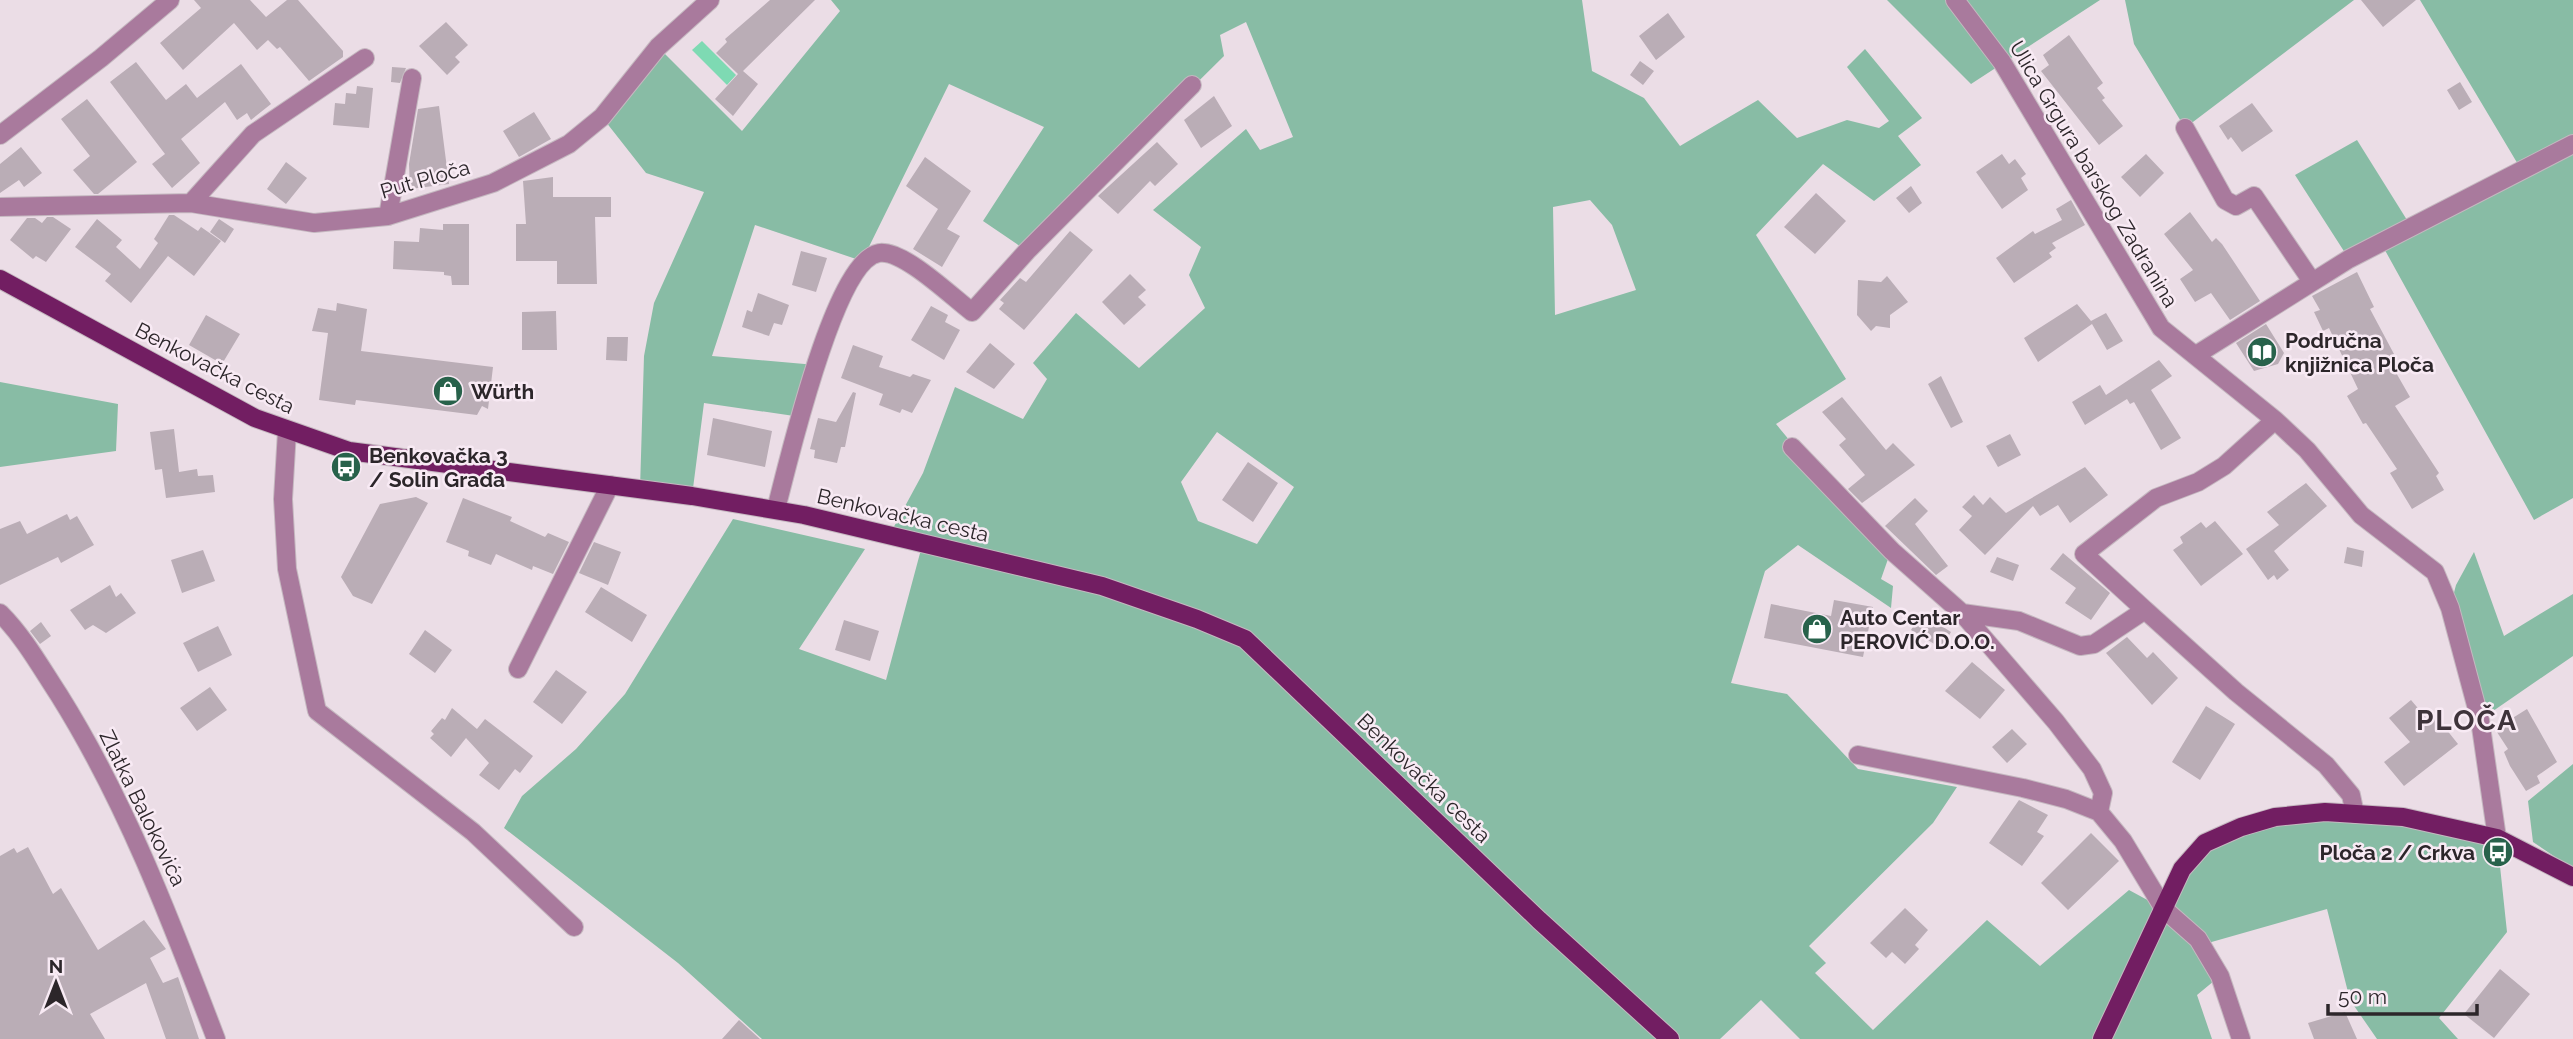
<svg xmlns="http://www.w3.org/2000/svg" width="2573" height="1039" font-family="Raleway,sans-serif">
	<rect width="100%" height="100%" fill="#ebdde6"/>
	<!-- green -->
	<path fill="#88bca5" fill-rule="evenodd" d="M831 0H1582L1592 71 1644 98 1680 146 1758 100 1797 138 1847 120 1879 128 1889 121 1847 67 1865 49 1922 118 1898 136 1921 165 1874 201 1823 164 1756 235 1846 379 1776 424 1888 559 1881 579 1893 586 1891 608 1798 545 1765 571 1731 683 1787 694 1858 769 1957 787 1933 823 1809 946 1826 963 1815 973 1873 1030 1987 920 2040 966 2129 890 2164 909 2205 843 2325 812 2497 838 2507 932 2439 1018 2458 1039H2377L2350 1000 2327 909 2201 945 2220 976 2197 995 2212 1039H1800L1761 1000 1720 1039H762L678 963 504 828 522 796 576 749 625 694 733 519 865 549 799 649 886 680 923 542 890 534 923 473 955 387 1023 419 1047 379 1033 363 1076 313 1139 368 1205 308 1189 275 1201 247 1153 210 1246 129 1260 150 1293 137 1246 22 1220 35 1224 56 1027 251 983 221 1044 127 949 84 862 261 755 225 712 356 816 365 801 417 704 403 692 496 640 489 644 356 654 303 704 192 646 173 602 117 658 47 742 131 840 11ZM1590 200 1612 225 1636 290 1555 315 1553 207ZM1217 432 1294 487 1257 544 1198 521 1181 482Z
		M1887 0H2100L1971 84Z
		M2125 0H2354L2185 128 2134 44Z
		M2420 0H2573V498L2534 520 2381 243 2349 259 2295 175 2357 140 2412 228 2522 171Z
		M0 382 118 404 116 451 0 467Z
		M2474 552 2504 636 2573 594V656L2480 720 2450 608 2456 585Z
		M2573 764V869L2533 842 2528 801Z"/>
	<!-- water -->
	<path fill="#7edab3" d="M702 41 736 75 727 85 692 50Z"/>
	<!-- building -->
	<path fill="#baadb6" d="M194 0H250L266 17 287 0H298L343 51V57L309 81 280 47 277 49 268 40 257 50 234 23 183 70 160 43 201 8Z
		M770 0H815L743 71 758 84 733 116 715 99 738 74 716 53 727 42 725 39Z
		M2361 0H2416L2383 27Z
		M1668 13 1685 37 1656 60 1639 36Z
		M446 22 468 45 455 57 460 62 447 75 419 46Z
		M2069 35 2103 83 2097 88 2105 98 2102 100 2123 126 2099 145 2041 71 2049 65 2043 55Z
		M1640 61 1654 71 1643 85 1630 75Z
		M136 62 166 100 186 84 197 98 241 64 271 104 251 120 247 113 237 120 225 102 181 139 200 163 172 188 152 164 165 154 110 82Z
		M392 67 406 68 400 83 391 82Z
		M2460 82 2472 102 2459 110 2447 90Z
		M357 86 373 88 369 128 333 125 335 103 345 104 346 93 356 94Z
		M1214 96 1232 126 1201 148 1184 120Z
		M87 99 137 162 98 194H94L73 170 90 156 61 119Z
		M2252 103 2273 131 2242 152 2231 137 2228 140 2219 126Z
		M439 106 449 184 410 189 409 164 418 109Z
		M534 112 551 139 519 157 503 131Z
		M1157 142 1178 164 1155 186 1150 181 1118 214 1098 196Z
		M21 147 42 173 24 187 19 180 0 193V164Z
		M2002 154 2009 164 2015 159 2026 174 2021 178 2028 190 2002 209 1976 172Z
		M2146 154 2164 173 2140 197 2121 177Z
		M925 157 971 191 947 229 960 236 942 267 913 249 938 209 906 186Z
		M286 162 307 178 286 204 267 189Z
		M553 177V197H611V217H595L597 284H557V261H516V224H526L523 181Z
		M1911 186 1922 203 1909 213 1896 198Z
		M1816 193 1846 221 1815 254 1784 227Z
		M2071 200 2085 225 2052 243 2056 248 2049 253 2052 257 2014 283 1996 258 2033 231 2035 234 2062 220 2056 209Z
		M2190 212 2212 242 2216 238 2222 244 2260 301 2230 320 2211 293 2195 302 2180 279 2193 270 2164 234Z
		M169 215H174L198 231 201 227 221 241 194 276 168 256 131 303 105 281 111 274 75 247 97 219 122 240 116 247 140 269 158 243 154 239Z
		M47 217H53L71 229 46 262 36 256 33 259 10 240 27 218H35L42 223Z
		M219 219 234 229 225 243 210 232Z
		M443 224H469V285H452L451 276 444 275V272L393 269 394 241 419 242 420 228 443 230Z
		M1070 231 1093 250 1024 330 999 309 1004 303 1000 300 1020 278 1026 282Z
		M801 251 827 258 816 292 792 285Z
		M2357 272 2374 307 2370 309 2394 354 2387 357 2410 397 2395 406 2439 473 2436 476 2444 490 2412 509 2390 473 2397 469 2366 423 2363 424 2347 396 2358 389 2329 328 2323 331 2314 312 2320 310 2312 296Z
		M1130 274 1146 290 1138 297 1146 305 1124 325 1102 302Z
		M1887 276 1908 302 1890 315V328L1876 326 1871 331 1857 315 1858 280 1881 282Z
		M758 293 789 305 782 325 774 323 769 336 742 327 747 310 752 312Z
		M337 303 367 309 361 351 493 367 488 409 482 406 477 415 356 400 355 405 319 400 328 333 312 331 318 308 336 311Z
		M2077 304 2091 321 2106 313 2123 341 2107 350 2092 324 2038 362 2024 338Z
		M931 306 948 315 945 322 960 330 944 360 911 340Z
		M556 311 557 350H522V312Z
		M206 315 240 334 222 364 189 345Z
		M2266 324 2284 353 2278 364 2254 371 2236 343Z
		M607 337H628L627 361 606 360Z
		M990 343 1015 364 994 389 966 372Z
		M853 345 883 356 879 367 910 377 913 374 931 380 912 413 902 409 900 413 879 405 883 394 841 378Z
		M2159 360 2172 376 2151 390 2181 438 2161 450 2134 402 2130 404 2127 399 2085 425 2072 402 2100 385 2106 395Z
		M1941 376 1963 422 1951 428 1928 384Z
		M853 392 856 393 845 447H841L837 463 814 458 815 450 810 449 818 418 836 422Z
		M1842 397 1886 450 1893 443 1915 465 1862 503 1848 489 1865 475 1839 445 1846 439 1822 412Z
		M713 418 772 431 765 467 707 455Z
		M174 429 179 472 197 469 198 476 213 475 215 492 166 498 162 469 155 470 150 432Z
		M2010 434 2021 455 1998 467 1986 446Z
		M1248 462 1278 483 1253 522 1222 500Z
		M2085 467 2108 495 2070 523 2058 505 2040 516 2033 506 1985 555 1959 530 1972 516 1962 507 1974 495 1983 505 1990 497 2006 513Z
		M2306 483 2327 506 2274 551 2289 570 2277 580 2274 575 2268 580 2246 549 2279 525 2267 512Z
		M416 497 428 503 372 604 353 596 341 577 380 504Z
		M463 498 512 517 510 521 545 537 548 533 569 542 553 574 533 566 532 570 496 554 491 565 468 556 469 551 446 542Z
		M1915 498 1928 511 1915 524 1948 566 1936 575 1885 526Z
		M67 514 70 520 77 516 94 545 61 563 58 557 0 585V529L20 521 27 534Z
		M2215 521 2243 554 2201 586 2173 550 2183 543 2180 537 2201 522 2206 528Z
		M594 542 621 552 608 585 579 573Z
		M2347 547 2364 551 2362 567 2344 563Z
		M203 550 215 581 182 593 171 560Z
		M2063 553 2110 593 2091 620 2065 603 2076 588 2050 569Z
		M1997 557 2019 565 2013 581 1990 572Z
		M110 585 116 597 121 593 136 613 106 633 93 625 85 630 70 610Z
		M601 587 647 615 632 642 585 612Z
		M1834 600 1873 607 1863 657 1764 638 1771 604 1831 616Z
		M1921 613 1951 632 1941 648 1911 630Z
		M844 620 879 631 870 661 835 650Z
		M41 622 51 636 40 644 30 631Z
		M218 626 232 655 198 672 183 643Z
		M425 630 452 650 435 673 409 654Z
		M2127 637 2147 658 2153 652 2178 678 2152 705 2106 653Z
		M1972 662 2005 690 1980 719 1945 691Z
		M556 670 587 692 562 724 533 702Z
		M210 687 227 710 197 731 180 708Z
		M2411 700 2428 720 2434 714 2458 744 2404 786 2384 762 2410 742 2389 718Z
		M2206 706 2235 724 2200 780 2172 762Z
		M452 708 477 729 485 719 533 756 520 773 515 769 499 790 479 775 489 763 466 738 451 757 430 738 434 734 431 731 442 718 445 720Z
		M2527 709 2557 762 2537 776 2540 783 2526 791 2510 766 2504 752 2508 749 2495 729Z
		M2012 729 2027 744 2007 763 1992 747Z
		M2019 800 2048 815 2037 832 2044 836 2022 866 1989 843Z
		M2091 833 2119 861 2068 910 2041 883Z
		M28 847 53 894 61 888 98 950 144 920 166 949 150 958 163 983 178 977 199 1039H166L146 983 90 1014 105 1039H0V856L14 848 17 853Z
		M1905 908 1928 930 1915 945 1919 949 1905 964 1892 952 1886 958 1870 943Z
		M2500 969 2530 994 2494 1038 2464 1014Z
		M2345 1012 2357 1039H2314L2308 1023Z
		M739 1020 760 1039H722Z"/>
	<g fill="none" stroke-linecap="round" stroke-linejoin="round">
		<!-- minor casing -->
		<g stroke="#c5b8c0" stroke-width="20">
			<path id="minor" d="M1955 0 2002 62 2161 328 2275 420 2307 450 2361 515 2435 572 2450 608 2480 720 2497 838
				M2185 128 2225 200 2236 206 2254 196 2311 280
				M0 135 101 58 170 0
				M191 203 253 134 365 58
				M0 207 191 203 314 223 388 216 493 183 569 144 602 117 658 47 710 0
				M388 216 412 78
				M2196 355 2349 259 2573 144
				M287 431 283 499 287 569 317 711 473 832 574 927
				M1792 447 1892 551 1962 613 2056 722 2092 769 2103 793 2099 812
				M776 509C788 464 834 261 879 253 903 249 952 297 972 312L1027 251 1192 85
				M2145 610 2084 554 2156 498 2198 482 2224 466 2275 420
				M0 613C24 637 40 666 59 695 126 802 171 921 216 1039
				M1962 613 2019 621 2080 646 2094 644 2145 610 2236 692 2326 765 2351 795 2355 814
				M518 669 610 485
				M1858 755 2023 788 2066 799 2099 812 2123 841 2164 909 2198 939 2220 976 2241 1039"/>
		</g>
		<!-- major casing -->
		<g stroke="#c5b8c0" stroke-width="20">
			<path id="major" d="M0 279 255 418 349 451 692 496 804 515 1102 586 1197 619 1245 639 1539 920 1670 1039
				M2102 1039 2182 869 2205 843 2241 827 2275 817 2325 812 2403 817 2497 838 2573 877"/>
		</g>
		<!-- minor -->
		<use href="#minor" stroke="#a97a9d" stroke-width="18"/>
		<!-- major -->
		<use href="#major" stroke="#721e62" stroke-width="18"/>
	</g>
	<!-- icons -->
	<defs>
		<g id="library-disc" transform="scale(1.575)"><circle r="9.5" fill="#28624b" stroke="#f8eaf4"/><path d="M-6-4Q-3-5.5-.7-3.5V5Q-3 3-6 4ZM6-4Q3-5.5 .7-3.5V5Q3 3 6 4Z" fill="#fff"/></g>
		<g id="shop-disc" transform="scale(1.575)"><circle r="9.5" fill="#28624b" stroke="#f8eaf4"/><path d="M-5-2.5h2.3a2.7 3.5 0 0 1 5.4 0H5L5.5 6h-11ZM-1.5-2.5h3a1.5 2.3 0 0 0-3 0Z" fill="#fff"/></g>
		<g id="bus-disc" transform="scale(1.575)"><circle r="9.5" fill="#28624b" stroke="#f8eaf4"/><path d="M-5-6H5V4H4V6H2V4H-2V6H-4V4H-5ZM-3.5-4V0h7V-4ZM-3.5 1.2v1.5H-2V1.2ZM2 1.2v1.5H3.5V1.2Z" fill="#fff"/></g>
	</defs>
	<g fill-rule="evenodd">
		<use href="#library-disc" x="2262" y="352"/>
		<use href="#shop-disc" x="448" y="391"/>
		<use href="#bus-disc" x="346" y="467"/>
		<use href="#shop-disc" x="1817" y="629"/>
		<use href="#bus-disc" x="2498" y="852"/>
	</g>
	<g text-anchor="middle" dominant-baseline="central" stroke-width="5" stroke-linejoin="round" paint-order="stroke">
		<!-- street labels -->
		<g font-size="21" fill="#2c262a" stroke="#f8eaf4">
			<text transform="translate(2094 174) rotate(59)">Ulica Grgura barskog Zadranina</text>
			<text transform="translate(425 179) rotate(-16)">Put Ploča</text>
			<text transform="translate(215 368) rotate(27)">Benkovačka cesta</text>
			<text transform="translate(903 515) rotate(13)">Benkovačka cesta</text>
			<text transform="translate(1424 778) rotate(44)">Benkovačka cesta</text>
			<text transform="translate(143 808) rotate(64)">Zlatka Balokovića</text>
		</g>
		<!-- poi labels -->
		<g font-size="21" font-weight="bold" fill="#2c262a" stroke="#f8eaf4" text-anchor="start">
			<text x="2285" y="340">Područna<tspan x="2285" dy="24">knjižnica Ploča</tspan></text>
			<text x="471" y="391">Würth</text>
			<text x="369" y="455">Benkovačka 3<tspan x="369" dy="24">/ Solin Građa</tspan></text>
			<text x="1840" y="617">Auto Centar<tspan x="1840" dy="24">PEROVIĆ D.O.O.</tspan></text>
			<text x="2475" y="852" text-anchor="end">Ploča 2 / Crkva</text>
		</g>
		<!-- district labels -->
		<g font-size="28" font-weight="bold" letter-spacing="2" fill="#3e333a" stroke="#f8eaf4">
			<text x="2467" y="720">PLOČA</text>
		</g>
	</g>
	<!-- north arrow -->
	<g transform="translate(56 983)" stroke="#f8eaf4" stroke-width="5" paint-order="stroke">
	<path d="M0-5L12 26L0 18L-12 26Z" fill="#2c262a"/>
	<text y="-10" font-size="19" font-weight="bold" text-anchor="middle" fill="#2c262a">N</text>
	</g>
	<!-- scale -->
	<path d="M2328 1004v10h149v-10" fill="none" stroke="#2c262a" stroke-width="3.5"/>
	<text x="2338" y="1004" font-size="21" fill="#2c262a" stroke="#f8eaf4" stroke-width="5" paint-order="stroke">50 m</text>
</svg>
